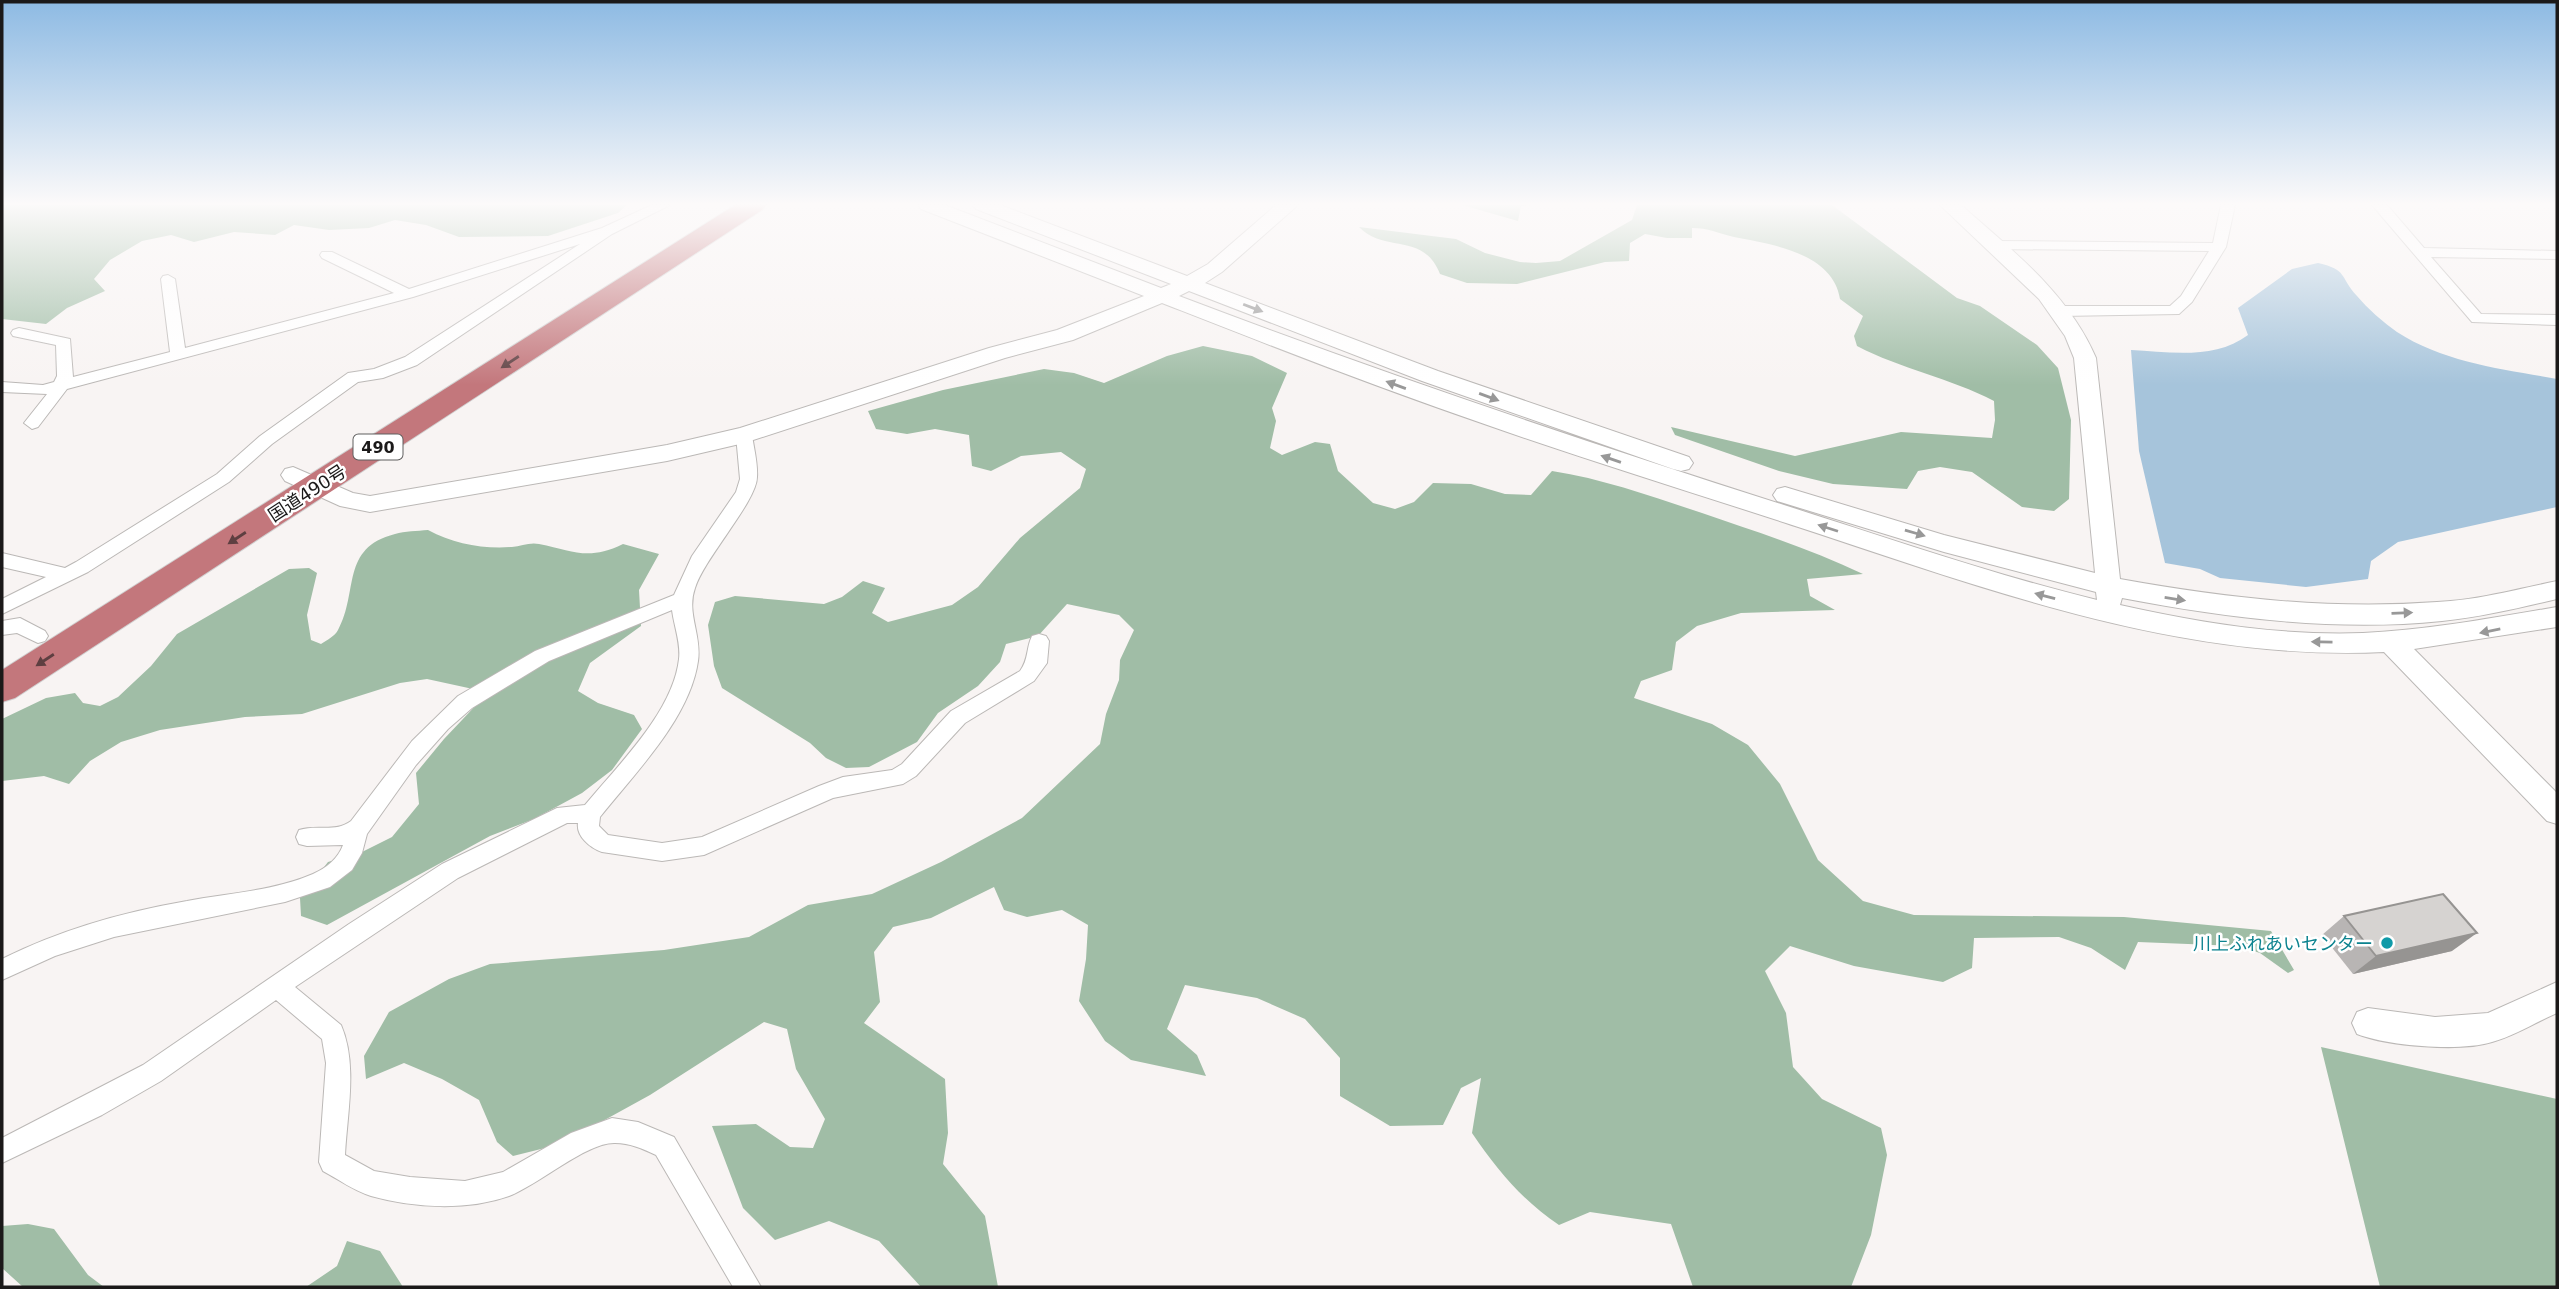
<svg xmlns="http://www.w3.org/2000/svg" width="2559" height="1289" font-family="'DejaVu Sans','Noto Sans JP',sans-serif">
	<rect width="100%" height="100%" fill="#f8f4f3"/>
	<!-- forest -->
	<path fill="#a0bda6" d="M2 205H627L618 213 548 236 459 237 426 225 395 220 369 228 329 230 294 225 275 235 234 232 194 242 171 235 142 241 110 260 94 279 105 291 67 308 46 324 2 319Z
		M1462 205H1536L1521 206 1518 221Z
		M1637 205H1832L1957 298 1980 306 2037 345 2058 368 2071 420 2069 499 2054 511 2022 507 1972 472 1940 467 1918 471 1907 489 1833 484 1779 471 1675 435 1671 427 1795 456 1901 432 1992 438 1995 420 1994 401C1950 378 1901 369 1857 346L1854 336 1863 316 1840 299C1833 253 1771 244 1734 237 1718 233 1708 228 1692 228V238H1667L1645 234 1630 243 1629 261 1605 262 1517 284 1467 283 1440 274C1423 231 1385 254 1359 227L1456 239 1485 253 1520 262 1536 263 1560 261 1632 220Z
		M1203 346 1252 356 1287 373 1272 408 1276 421 1270 448 1282 455 1315 442 1330 444 1338 471 1373 503 1395 509 1414 502 1433 483 1471 484 1505 494 1531 495 1552 471C1604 479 1653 497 1702 513 1757 532 1811 549 1863 574L1807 579 1810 596 1835 610 1741 613 1697 626 1676 642 1672 670 1641 681 1634 698 1712 724 1748 745 1780 784 1818 860 1863 901 1914 915 2124 917 2271 931 2294 970 2288 973 2260 953 2238 946 2138 942 2125 970 2091 948 2059 937 1974 938 1972 968 1943 982 1854 966 1790 946 1765 971 1786 1013 1793 1067 1822 1099 1881 1128 1887 1155 1871 1235 1851 1287H1693L1671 1224 1590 1212 1559 1225C1521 1199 1498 1171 1472 1133L1481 1078 1461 1088 1443 1125 1390 1126 1340 1096V1058L1305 1019 1257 998 1185 985 1167 1029 1197 1055 1206 1076 1131 1060 1105 1041 1079 1001 1086 959 1088 925 1062 910 1027 917 1004 910 994 887 931 918 893 927 874 952 880 1002 864 1023 945 1079 948 1133 943 1164 985 1216 998 1287H921L879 1241 829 1221 775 1240 743 1208 712 1126 756 1124 790 1147 813 1148 825 1119 796 1069 787 1029 764 1022 650 1095 561 1144 513 1156 497 1142 479 1100 442 1079 404 1063 366 1079 364 1056 389 1012 449 979 490 964 664 950 749 937 808 905 872 894 941 862 1022 818 1100 744 1106 714 1119 680 1120 660 1134 630 1119 615 1067 604 1038 636 1006 644 1000 662 978 686 938 713 917 742 869 767 846 768 826 758 810 743 722 688 714 666 708 625 715 602 735 596 824 604 842 597 863 581 885 588 872 613 888 622 952 605 978 587 1020 538 1080 488 1086 469 1061 452 1021 456 991 471 972 466 969 435 935 429 907 434 876 429 868 411 943 390 1044 369 1074 373 1104 383 1167 356Z
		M428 530C454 544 482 549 512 547 521 546 530 542 539 544 574 551 588 561 623 544L659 554 639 590 641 626 590 663 578 691 598 703 634 715 642 729 612 770 582 793 534 819 490 836 327 925 301 916 300 898 328 862 362 852 392 837 419 804 416 773 444 739 480 701 473 689 427 679 400 683 302 714 245 717 160 730 121 742 90 761 69 784 44 776 2 781V719L46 698 75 693 83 703 100 706 118 697 151 666 177 634 289 569 309 568 317 573 307 615 311 640 321 644C327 640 335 636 338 630 359 592 340 548 395 534 405 531 417 531 428 530Z
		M2321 1047 2557 1099V1287H2380Z
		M28 1224 54 1229 88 1275 104 1287H23L2 1268V1226Z
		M347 1241 380 1251 403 1287H306L337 1266Z"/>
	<!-- water -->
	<path fill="#a6c4db" d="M2318 263C2348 270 2339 276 2357 296 2367 308 2384 323 2397 332 2445 363 2503 369 2557 379V507L2398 542 2371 561 2368 579 2306 587 2220 578 2200 569 2165 563 2139 451 2131 350C2170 352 2215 360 2248 335L2238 308 2292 269Z"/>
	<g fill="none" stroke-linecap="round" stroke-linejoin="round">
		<!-- street casing -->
		<g stroke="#bbb8b6" stroke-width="2">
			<path id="street" d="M652 205H670L612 234 417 365 383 378 358 382 272 444 229 482 88 572 2 614V599L46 577 2 567V553L65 568 76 562 217 474 260 436 348 373 374 369 405 357 580 244 413 297 67 389 38 427 32 429 24 423 47 394 2 392V382L43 385 54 382 57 376 56 345 13 336 11 333 13 330 19 328 70 339 73 377 170 352 161 279 163 276 168 275 175 279 185 348 394 293 322 258 320 255 322 252H332L409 289 602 228Z
				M2221 205H2235L2226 247 2192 302 2179 314 2061 316 2053 311 2061 306H2170L2181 296 2209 251 1993 249 1986 245 1993 241 2213 243Z
				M2372 205H2387L2424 248 2557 251V259L2431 257 2481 314 2557 315V325L2472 322Z
				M744 429 752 435C754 449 758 464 757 477 757 501 705 557 695 588 686 613 702 635 698 661 690 718 635 773 600 817L599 826 608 835 662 843 702 837 819 786 843 777 892 770 902 764 951 711 1020 671C1029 659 1026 648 1032 636L1039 634 1046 636 1049 641 1047 663 1034 681 965 723 916 776 903 784 833 798 704 855 662 861 602 852C590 848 576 836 578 823H567L458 878 295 987 341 1025C358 1064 347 1114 345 1155L374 1171 410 1177 465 1181 503 1172 571 1133 612 1118 638 1122 674 1137 761 1287H733L656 1155C643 1149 630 1143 615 1143 587 1142 538 1185 509 1196 467 1211 414 1208 371 1196 354 1191 338 1179 323 1171L319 1162 326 1063 322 1039 276 1000 161 1081 102 1115 2 1163V1138L143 1065 349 924 442 864 557 808 585 805C618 765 673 712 679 659 681 643 674 626 672 610L549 661 472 708 448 729 416 765 367 834 362 853 352 870 330 887 285 902 114 937 55 956 2 980V959C60 930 123 912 187 901 228 893 274 891 313 874 326 868 338 859 343 845L307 846 299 844 296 837 299 830C317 824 335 833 351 821L412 741 458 696 535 651 674 595 692 556 736 492 740 479 736 435Z
				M20 618 45 631 48 636 45 641 38 643 17 633 2 635V621Z"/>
		</g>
		<!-- secondary casing -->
		<g stroke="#bbb8b6" stroke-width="2">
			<path id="secondary" d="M918 205H945L1161 288 1171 284 976 209 973 205H1000L1187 276 1208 264 1276 205H1298L1222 272 1205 283 1438 371 1689 457 1693 463 1689 469 1681 471 1673 469 1422 381 1189 291 1179 296C1379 372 1580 440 1784 505 1888 538 1991 574 2097 600L2096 592 1944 552 1777 501 1773 495 1777 489 1785 487 1944 535 2095 573 2074 358 2065 336 2039 299 1940 205H1961C2013 251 2068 293 2096 358L2120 579C2226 598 2330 610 2437 602 2478 600 2518 589 2557 581V599C2519 608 2481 617 2442 621 2335 632 2227 618 2122 598L2120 605C2200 623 2281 636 2363 633 2428 630 2492 618 2557 607V627L2414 649 2557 793V824L2547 821 2384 652C2177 662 1979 586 1786 523 1688 491 1590 461 1493 427 1381 389 1272 346 1162 303L1073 340 1005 358 744 443 667 461 370 512 340 506 285 481 281 475 285 469 293 467 353 493 370 496 667 445 740 428 989 348 1057 330 1144 296 921 209Z
				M2557 982V1013C2536 1022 2515 1036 2492 1042 2460 1052 2388 1046 2357 1034L2352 1023 2357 1012 2368 1008 2435 1017 2488 1013Z"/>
		</g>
		<!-- highway casing -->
		<g stroke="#d1d1d1" stroke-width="2">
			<path id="highway" d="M735 205H766L762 210 15 698 2 702V670Z"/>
		</g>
		<!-- street -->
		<use href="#street" fill="#fff" fill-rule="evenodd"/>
		<!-- secondary -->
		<use href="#secondary" fill="#fff" fill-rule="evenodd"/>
		<!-- highway -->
		<use href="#highway" fill="#c3777c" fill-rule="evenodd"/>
	</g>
	<!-- wall -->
	<path fill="#b8b5b4" d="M2344 916 2452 951 2353 974 2322 935Z"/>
	<!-- shaded-wall -->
	<path fill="#969492" d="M2477 933 2452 951 2353 974 2376 956Z"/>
	<!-- building -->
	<path fill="#d6d3d1" stroke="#969492" stroke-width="2" d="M2443 894 2477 933 2376 956 2344 916Z"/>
	<!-- one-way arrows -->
	<defs><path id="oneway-solid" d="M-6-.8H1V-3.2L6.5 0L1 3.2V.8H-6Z" transform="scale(1.75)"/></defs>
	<g fill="#989898">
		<use href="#oneway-solid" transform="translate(1253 308) rotate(21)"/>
		<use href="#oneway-solid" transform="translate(1396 385) rotate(-160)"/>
		<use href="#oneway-solid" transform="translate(1489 397) rotate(20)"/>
		<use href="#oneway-solid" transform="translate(1611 459) rotate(-161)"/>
		<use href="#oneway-solid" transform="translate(1828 528) rotate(-162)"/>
		<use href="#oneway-solid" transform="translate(1915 533) rotate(16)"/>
		<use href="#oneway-solid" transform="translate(2045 596) rotate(-165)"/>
		<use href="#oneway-solid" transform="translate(2175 599) rotate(9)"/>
		<use href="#oneway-solid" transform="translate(2402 613) rotate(-2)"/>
		<use href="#oneway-solid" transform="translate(2490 631) rotate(169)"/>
		<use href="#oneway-solid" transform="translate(2322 642) rotate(-179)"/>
	</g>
	<g fill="#5e3f41">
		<use href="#oneway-solid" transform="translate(510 362) rotate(147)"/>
		<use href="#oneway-solid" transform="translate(237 538) rotate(147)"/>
		<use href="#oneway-solid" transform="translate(45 660) rotate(147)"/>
	</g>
	<!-- sky -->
	<linearGradient id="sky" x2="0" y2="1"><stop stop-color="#8dbae3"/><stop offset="0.53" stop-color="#fcfafa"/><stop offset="1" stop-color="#fcfafa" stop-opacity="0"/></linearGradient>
	<rect width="2559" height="385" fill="url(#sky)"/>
	<!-- markers -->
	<circle fill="#0f9aa8" stroke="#fff" stroke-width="2.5" cx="2387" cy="943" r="7"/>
	<g text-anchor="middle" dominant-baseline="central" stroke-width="5" stroke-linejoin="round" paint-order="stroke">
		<!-- shield labels -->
		<rect fill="#fff" stroke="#5f5e5e" stroke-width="2" x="353.5" y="434.5" width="49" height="25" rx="5"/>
		<g font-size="16" font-weight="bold" fill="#1b1919">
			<text x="378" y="447">490</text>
		</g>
		<!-- street labels -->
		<g font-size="18" fill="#1b1919" stroke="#fff">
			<text transform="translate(307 493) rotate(-33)">国道490号</text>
		</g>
		<!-- culture labels -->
		<g font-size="18" fill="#0d838f" stroke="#fff" text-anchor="end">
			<text x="2373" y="943">川上ふれあいセンター</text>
		</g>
	</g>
	<!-- border -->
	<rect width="2559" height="1289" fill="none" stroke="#1b1919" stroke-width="7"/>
</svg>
